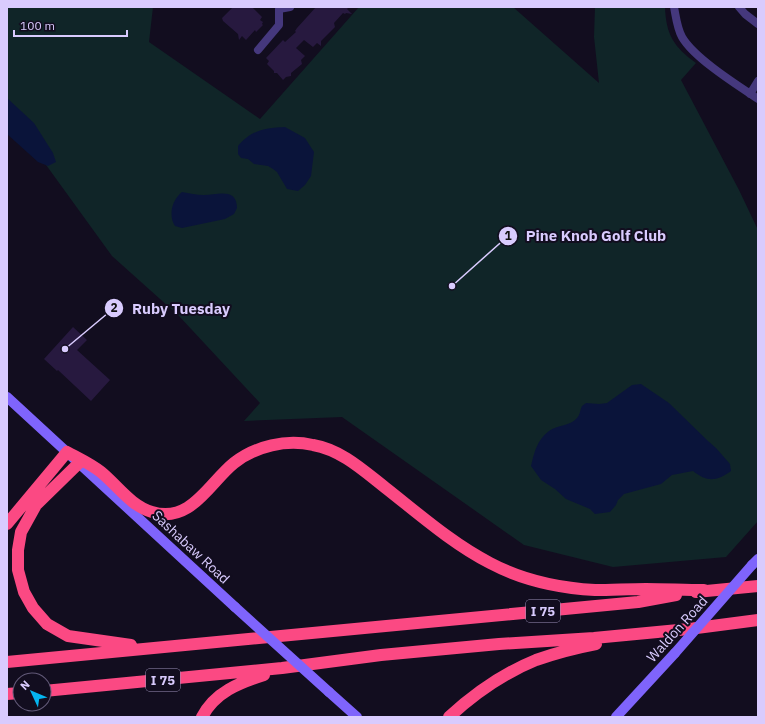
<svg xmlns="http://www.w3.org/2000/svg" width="765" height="724" font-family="'IBM Plex Sans',sans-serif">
	<rect width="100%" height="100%" fill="#120d1f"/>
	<!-- green -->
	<path fill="#102528" d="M7 7H153L149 42 260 119 359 7H513L599 83 594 37 595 7H665C666 35 674 47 696 63L681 80 739 190 758 230V521L726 557 613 567 524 545 342 417 244 421 260 403 179 316 112 256 7 111Z"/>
	<!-- water -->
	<path fill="#0a143a" d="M7 98 34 123 53 153 56 162 48 166 38 162 7 134Z
		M285 127 305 138 314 152 311 176 305 185 298 191 287 189 277 172 273 169 268 166 254 164 248 159 241 158 238 154V146C251 130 265 128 285 127Z
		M182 192C189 193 197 195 204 195 217 195 237 187 237 208L234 214 225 219 182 228 175 226C168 215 172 200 182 192Z
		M641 384 669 403 708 441 716 448 730 464 731 471C716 482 707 482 693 471L672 475 661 484 624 494 618 500 616 505 610 512 595 514 590 509 566 499 555 489 541 480 531 466C534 453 537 440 549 431 557 425 571 426 577 418 580 415 580 410 582 406L586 403 599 404 607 403 632 385Z"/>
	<!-- building -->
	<path fill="#27193f" d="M233 7H252L262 17 260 20 263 22 262 24 263 25 256 32 255 30 246 40 242 36 239 40 238 34 223 21 222 18Z
		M316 7H349L347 9 352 14 346 13 345 14 343 13 334 23 335 27 321 41V46L317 43 313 47 304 40 296 48 305 56 301 60 302 64 291 73V76L286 77 283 80 277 73H274V71L267 64 269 61 266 58 283 40 285 42 296 32 295 31 297 28Z
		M73 327 87 340 77 350 110 380 91 401 58 370 57 371 44 359Z"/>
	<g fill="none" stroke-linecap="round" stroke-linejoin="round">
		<!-- street -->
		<path stroke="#45387d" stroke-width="8" d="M674 7C676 17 677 28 682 37 694 58 737 85 758 99
			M739 7 745 14 758 24
			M258 50 279 25V9L290 7
			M750 94 758 81"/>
		<!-- secondary -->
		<path stroke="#7f64fc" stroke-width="10" d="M7 397 235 607
			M752 565 758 559
			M329 692 357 717
			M616 717 675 653"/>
		<!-- highway -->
		<path stroke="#fb4983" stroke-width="12" d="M79 463 36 505 21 532 18 550V570L24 592 33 608 47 624 68 636 131 645
			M7 524 67 452C78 458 91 464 101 472 118 486 131 506 152 512 191 524 209 483 234 463 256 446 286 439 313 445 342 450 364 471 387 489 420 515 453 544 490 563 522 580 559 588 595 590 612 590 629 589 646 589 665 589 685 590 704 590
			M696 592 758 586
			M7 662 638 602 676 595
			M44 691 282 668 381 655 499 644 594 638 689 629 758 620
			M7 694 20 693
			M202 717C215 692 239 683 264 675
			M449 717C474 694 504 673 536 660 556 653 575 648 596 644"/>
		<!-- secondary-bridge -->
		<path stroke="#7f64fc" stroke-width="10" d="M235 607 329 692
			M675 653 752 565"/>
	</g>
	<g text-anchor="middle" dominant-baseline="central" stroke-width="4" stroke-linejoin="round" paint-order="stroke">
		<!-- shield labels -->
		<g fill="#120d1f" stroke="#9d92bb" stroke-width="1">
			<rect x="526" y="600" width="34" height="22" rx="3"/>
			<rect x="146" y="669" width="34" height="22" rx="3"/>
		</g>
		<g font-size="13" font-weight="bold" fill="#d9cbfe">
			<text x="543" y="611">I 75</text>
			<text x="163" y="680">I 75</text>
		</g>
		<!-- street labels -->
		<g font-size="14" fill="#d9cbfe" stroke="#120d1f">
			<text transform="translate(191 547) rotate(43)">Sashabaw Road</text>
			<text transform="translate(677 629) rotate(-48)">Waldon Road</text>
		</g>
	</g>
	<!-- callouts -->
	<path fill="none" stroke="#d9cbfe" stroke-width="1.5" d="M452 286L508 236M65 349L114 308"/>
	<g fill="#d9cbfe" stroke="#120d1f" stroke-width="1.5">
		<circle cx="452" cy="286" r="4"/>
		<circle cx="65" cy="349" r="4"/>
		<circle cx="508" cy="236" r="10"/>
		<circle cx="114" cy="308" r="10"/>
	</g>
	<g font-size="12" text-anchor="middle" font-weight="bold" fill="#111">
		<text x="508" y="240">1</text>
		<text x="114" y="312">2</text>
	</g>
	<g font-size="15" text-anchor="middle" font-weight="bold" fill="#d9cbfe" stroke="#120d1f" stroke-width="4" stroke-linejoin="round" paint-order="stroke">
		<text x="596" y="241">Pine Knob Golf Club</text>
		<text x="181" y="314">Ruby Tuesday</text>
	</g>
	<!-- border -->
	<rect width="765" height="724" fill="none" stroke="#d9cbfe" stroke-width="16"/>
	<!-- north arrow -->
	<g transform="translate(32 692) rotate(314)"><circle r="19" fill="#120d1f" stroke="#625978"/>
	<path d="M0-3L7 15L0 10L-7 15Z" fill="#05b5f0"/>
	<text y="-6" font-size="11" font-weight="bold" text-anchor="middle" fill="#d9cbfe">N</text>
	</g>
	<!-- scale -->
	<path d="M14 30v6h113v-6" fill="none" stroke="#d9cbfe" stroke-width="2"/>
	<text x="20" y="30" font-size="12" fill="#d9cbfe" stroke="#120d1f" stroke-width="3" paint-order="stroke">100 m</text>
</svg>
